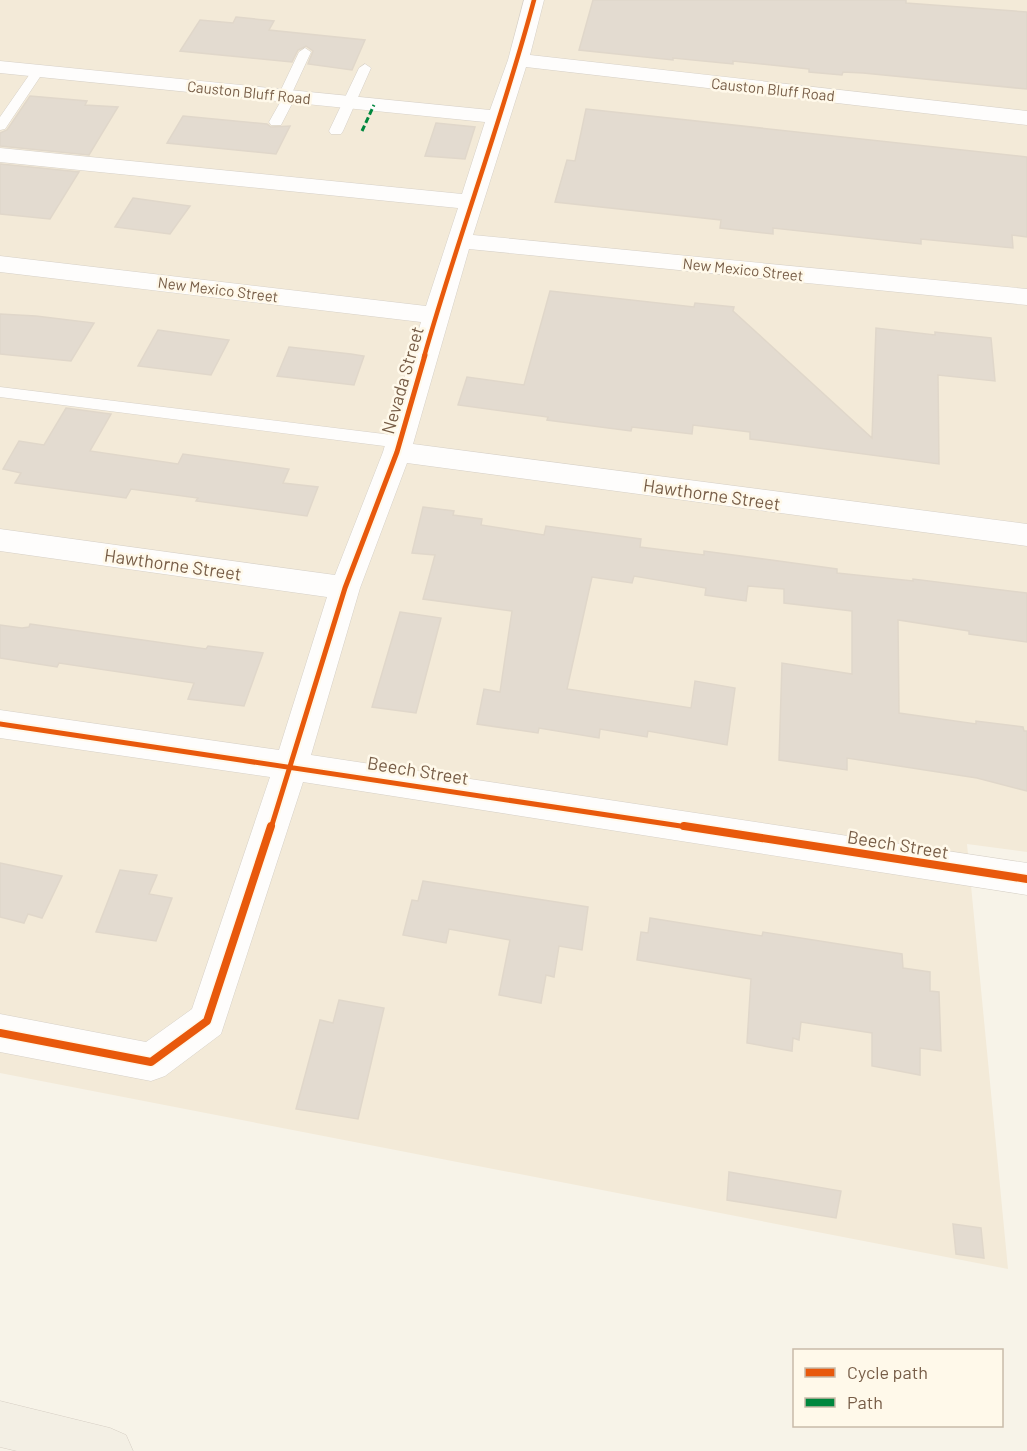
<svg xmlns="http://www.w3.org/2000/svg" width="1027" height="1451" font-family="Barlow,sans-serif">
	<rect width="100%" height="100%" fill="#f7f3e8"/>
	<!-- residential -->
	<path fill="#f3ead8" d="M0 0H1027V852L967 844 1008 1269 0 1073Z"/>
	<!-- building -->
	<path fill="#e3dbd0" stroke="#e0d7ca" stroke-width="1.5" d="M593 0H906V3L1027 12V89L863 73 843 72 842 75 809 72V69L733 61V64L673 58V60L579 50Z
		M236 17 274 21 269 30 365 40 352 70 308 64 313 51 306 46 298 50 292 62 180 51 200 20 233 23Z
		M30 96 87 101 85 105 118 107 89 155 0 146V133L7 130Z
		M586 109 1027 157V237L1012 235 1013 248 921 239V244L773 228V234L720 228 721 220 555 202 567 160 575 161Z
		M183 116 267 124 271 127 290 126 276 154 167 143Z
		M436 123 475 127 465 159 425 156Z
		M0 164 79 172 50 219 0 214Z
		M133 198 190 206 170 234 115 227Z
		M550 291 694 307 695 303 734 307 733 311 872 438 876 328 935 335V332L991 338 995 381 938 375 939 464 750 439V432L693 425 692 434 632 427 631 431 547 420 548 417 458 405 467 377 524 385Z
		M0 314 36 316 94 323 71 361 0 354Z
		M158 330 229 340 211 375 138 366Z
		M289 347 351 354 364 356 354 385 277 376Z
		M66 408 111 414 90 451 178 464 183 454 289 469 283 483 318 487 307 516 196 501 198 498 131 489 126 498 15 483 21 473 3 469 19 441 44 445Z
		M423 507 454 511 453 515 482 519 481 525 544 535 546 526 641 539 640 547 704 555V551L837 569V573L913 581V579L1027 593V642L969 634V631L898 620 899 713 976 724V721L1023 727 1024 731H1027V791L977 778 847 758V770L779 760 782 663 852 674V611L784 603V589L748 586 746 601 705 595 706 588 634 576 632 583 592 577 567 689 691 708 695 681 735 688 727 745 648 731 647 737 600 729 599 738 539 728 538 733 477 724 484 689 500 692 512 611 423 599 435 555 412 553Z
		M400 612 441 618 416 713 372 707Z
		M30 624 206 649 208 646 263 653 244 706 188 699 194 683 59 663 57 667 0 658V625L22 628 29 627Z
		M0 863 62 876 42 918 28 914 24 923 0 917Z
		M120 870 157 875 149 894 172 898 156 941 96 932Z
		M423 881 588 907 582 950 559 946 554 977 546 975 541 1003 499 995 510 940 449 929 446 943 403 935 412 900 418 901Z
		M650 918 762 936 763 932 902 954 903 968 930 972V991L939 992 941 1051 920 1048V1075L872 1066V1033L801 1022 799 1040 793 1038 792 1051 747 1043 751 979 637 960 641 932 648 933Z
		M339 1000 384 1008 358 1119 296 1109 320 1020 333 1023Z
		M729 1172 841 1191 836 1218 727 1200Z
		M953 1224 981 1228 984 1258 956 1254Z"/>
	<g fill="none" stroke-linecap="round" stroke-linejoin="round">
		<!-- service casing -->
		<g stroke="#d6d0c7" stroke-width="1">
			<path id="service" d="M305 48 311 52 292 93 296 96 281 125H271L269 122 282 99 278 96 299 52Z
				M365 64 371 68 343 131 341 134H331L329 131 359 68Z
				M38 67 44 71 5 129 0 130V117L34 68Z
				M0 387 400 436 406 438 408 442 406 446 400 448 0 397Z"/>
		</g>
		<!-- minor casing -->
		<g stroke="#d6d0c7" stroke-width="1">
			<path id="minor" d="M524 0H544L530 55 1027 111V125L526 67 473 235 1027 289V305L469 249 413 444 1027 524V546L407 463 360 588 311 755 1027 863V895L303 782 221 1034 165 1076 151 1081 0 1052V1014L146 1042 192 1009 270 777 0 738V710L279 750 327 597 0 551V529L335 575 383 452 421 322 0 272V256L426 306 458 208 0 162V148L462 194 485 122 0 73V61L490 110 508 60Z"/>
		</g>
		<!-- primary casing -->
		<g stroke="#d6cec4" stroke-width="1">
			<path id="primary" d="M0 1401 110 1428 126 1435 133 1451H17L0 1447Z"/>
		</g>
		<!-- service -->
		<use href="#service" fill="#fefdfc" fill-rule="evenodd"/>
		<!-- minor -->
		<use href="#minor" fill="#fefdfc" fill-rule="evenodd"/>
		<!-- primary -->
		<use href="#primary" fill="#f3efe4" fill-rule="evenodd"/>
		<!-- quiet -->
		<path stroke="#00873e" stroke-width="3" stroke-dasharray="6 3" stroke-linecap="butt" d="M362 131 374 105"/>
		<!-- cycleway-far2 casing -->
		<g stroke="#fff9ea" stroke-width="7">
			<path id="cycleway-far2" d="M424 357C458 237 502 120 534 0"/>
		</g>
		<!-- cycleway-far1 casing -->
		<g stroke="#fff9ea" stroke-width="9">
			<path id="cycleway-far1" d="M0 724 694 828
				M271 828 345 588 397 452 425 355"/>
		</g>
		<!-- cycleway casing -->
		<g stroke="#fff9ea" stroke-width="11">
			<path id="cycleway" d="M684 826 1027 879
				M0 1033 151 1062 207 1021 271 826"/>
		</g>
		<!-- cycleway-far2 -->
		<use href="#cycleway-far2" stroke="#e8590c" stroke-width="4.5"/>
		<!-- cycleway-far1 -->
		<use href="#cycleway-far1" stroke="#e8590c" stroke-width="5"/>
		<!-- cycleway -->
		<use href="#cycleway" stroke="#e8590c" stroke-width="8"/>
	</g>
	<g text-anchor="middle" dominant-baseline="central" stroke-width="5" stroke-linejoin="round" paint-order="stroke">
		<!-- far-street labels -->
		<g font-size="15" fill="#775d47" stroke="#fff9ea">
			<text transform="translate(773 89) rotate(6)">Causton Bluff Road</text>
			<text transform="translate(249 92) rotate(6)">Causton Bluff Road</text>
			<text transform="translate(743 269) rotate(6)">New Mexico Street</text>
			<text transform="translate(218 289) rotate(7)">New Mexico Street</text>
		</g>
		<!-- street labels -->
		<g font-size="18" fill="#775d47" stroke="#fff9ea">
			<text transform="translate(402 380) rotate(-74)">Nevada Street</text>
			<text transform="translate(712 494) rotate(8)">Hawthorne Street</text>
			<text transform="translate(173 564) rotate(8)">Hawthorne Street</text>
			<text transform="translate(418 770) rotate(9)">Beech Street</text>
			<text transform="translate(898 844) rotate(9)">Beech Street</text>
		</g>
	</g>
	<!-- legend -->
	<rect x="793" y="1349" width="210" height="78" fill="#fff9ea" stroke="#c9bba9" stroke-width="1.5"/>
	<rect x="805" y="1368" width="30" height="9" fill="#e8590c" stroke="#c9bba9" stroke-width="1.5"/>
	<text x="847" y="1379" font-size="18" fill="#775d47">Cycle path</text>
	<rect x="805" y="1398" width="30" height="9" fill="#00873e" stroke="#c9bba9" stroke-width="1.5"/>
	<text x="847" y="1409" font-size="18" fill="#775d47">Path</text>
</svg>
